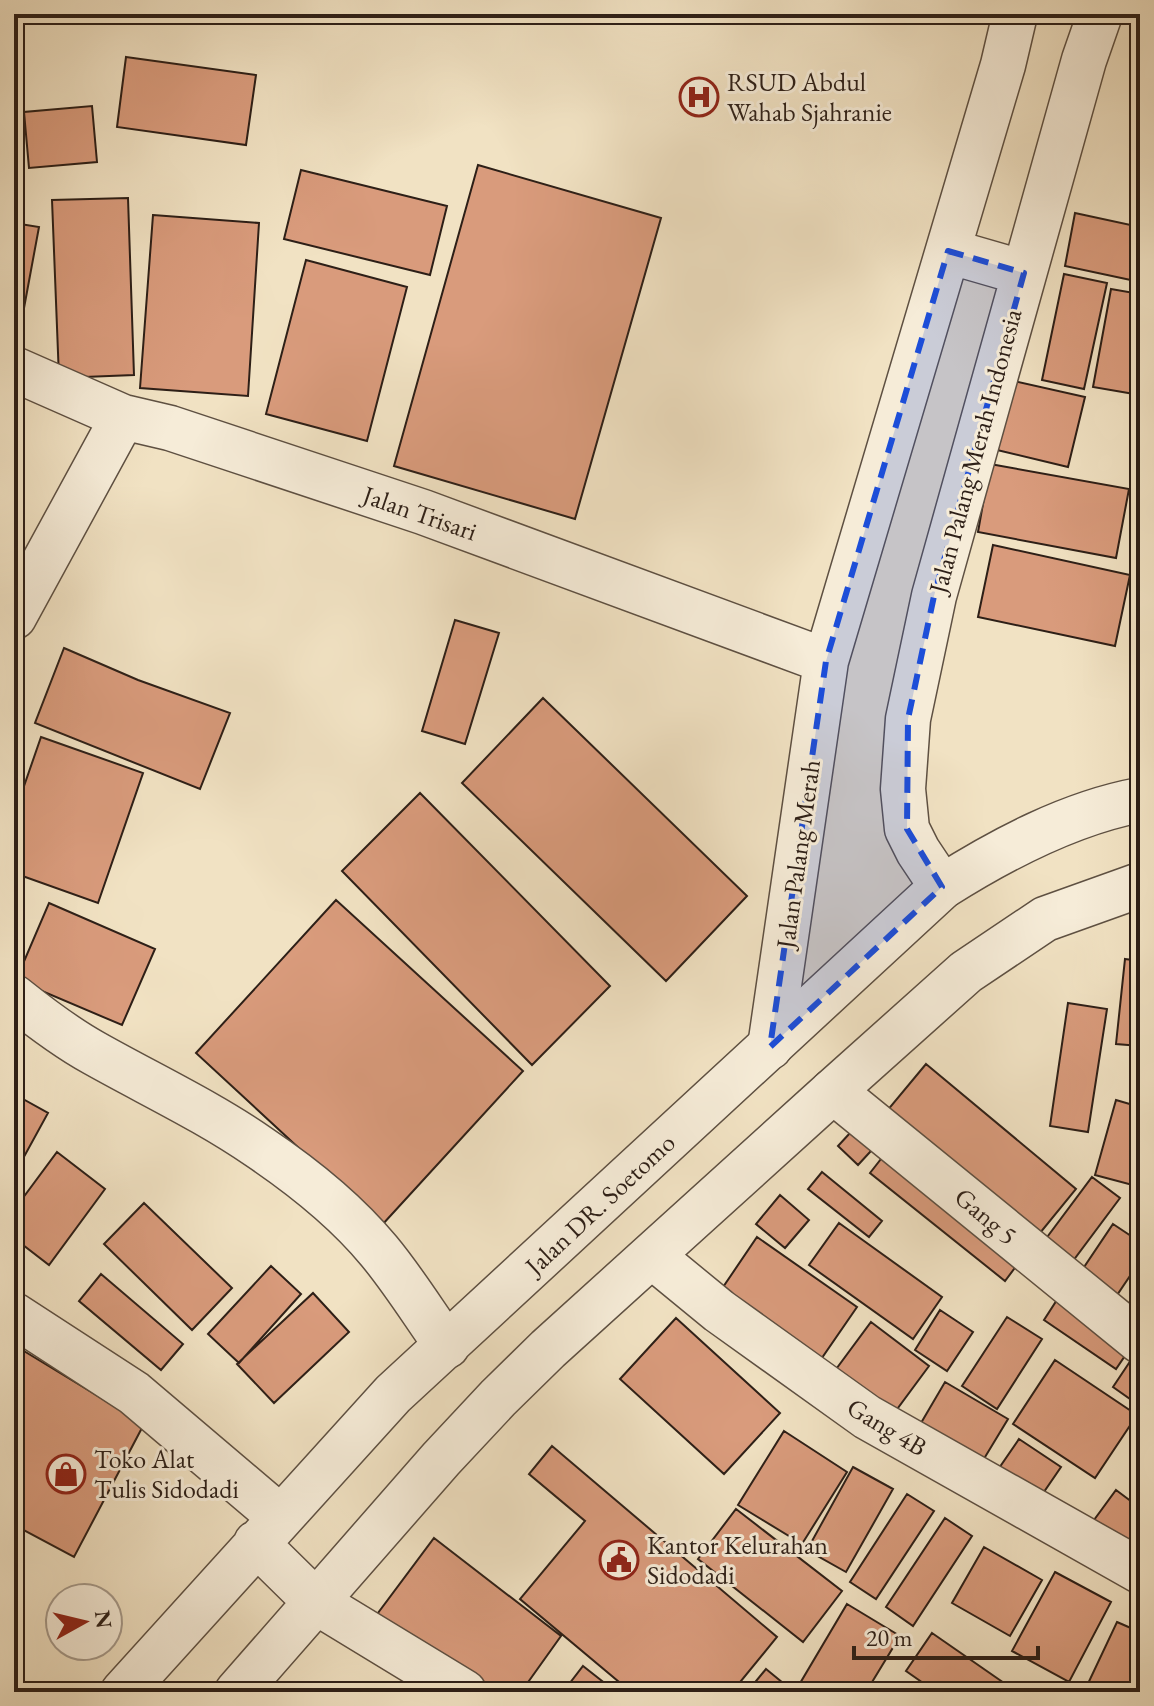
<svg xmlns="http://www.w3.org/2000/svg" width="1154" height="1706" font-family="'EB Garamond',serif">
	<rect width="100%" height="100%" fill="#f1e2c3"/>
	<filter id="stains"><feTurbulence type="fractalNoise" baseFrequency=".0025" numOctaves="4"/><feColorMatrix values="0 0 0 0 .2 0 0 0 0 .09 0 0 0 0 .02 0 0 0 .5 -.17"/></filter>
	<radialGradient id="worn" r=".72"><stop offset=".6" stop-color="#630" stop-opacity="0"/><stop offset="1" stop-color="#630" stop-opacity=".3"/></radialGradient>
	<!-- building -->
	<path fill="#d99b7c" stroke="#2d1f17" stroke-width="2" d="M126 57 256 75 246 145 117 127Z
		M92 106 97 162 29 168 24 112Z
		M478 165 661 218 575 519 394 466Z
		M301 170 447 206 430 275 284 239Z
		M128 198 134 375 59 378 52 200Z
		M1075 213 1140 227V282L1065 266Z
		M153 215 259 223 248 396 140 388Z
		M14 223 39 227 19 335 14 334Z
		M306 260 407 287 367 441 266 414Z
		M1064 274 1107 283 1084 389 1042 380Z
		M1111 289 1140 294V395L1093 387Z
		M1014 381 1085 397 1068 467 997 450Z
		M990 464 1129 489 1116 558 978 532Z
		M993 545 1130 575 1115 646 978 617Z
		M455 620 499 633 465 744 422 731Z
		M64 648 138 680 230 713 200 789 35 723Z
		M543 698 747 896 666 981 462 783Z
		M41 737 143 773 98 903 14 873V815Z
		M420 793 610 986 532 1065 342 871Z
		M336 900 523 1071 382 1225 196 1053Z
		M49 903 155 949 122 1025 16 980Z
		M1125 959 1140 961V1046L1116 1044Z
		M1068 1003 1107 1009 1088 1132 1050 1126Z
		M926 1064 1076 1189 1031 1244 881 1118Z
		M14 1094 48 1113 14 1175Z
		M1116 1100 1140 1107V1187L1095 1175Z
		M862 1120 882 1139 858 1165 838 1146Z
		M892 1145 1026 1253 1005 1281 870 1173Z
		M57 1152 105 1189 49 1265 14 1238V1210Z
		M822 1172 882 1221 869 1237 808 1189Z
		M1092 1177 1120 1198 1064 1273 1036 1252Z
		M780 1195 809 1220 785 1248 756 1224Z
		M144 1203 232 1288 192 1330 104 1244Z
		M839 1223 942 1297 913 1339 809 1265Z
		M1113 1224 1140 1242V1261L1107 1310 1072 1285Z
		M757 1237 857 1307 817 1365 717 1296Z
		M271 1266 301 1294 239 1363 208 1334Z
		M101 1274 183 1344 161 1370 79 1301Z
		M1064 1289 1137 1338 1116 1369 1044 1320Z
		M313 1293 349 1332 274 1403 237 1364Z
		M940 1310 973 1332 947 1371 915 1350Z
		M1007 1317 1042 1339 997 1409 962 1386Z
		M676 1318 780 1413 724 1474 620 1379Z
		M871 1322 929 1366 889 1420 831 1376Z
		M14 1345 144 1424 74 1557 14 1525Z
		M1139 1348 1140 1349V1406L1113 1387Z
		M1055 1360 1137 1415 1095 1478 1013 1424Z
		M945 1382 1008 1419 976 1472 914 1435Z
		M784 1431 847 1472 802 1544 738 1505Z
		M1019 1439 1061 1467 1037 1502 995 1474Z
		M552 1446 777 1637 732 1692H631L520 1599 585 1521 529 1474Z
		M853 1467 893 1489 846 1572 807 1550Z
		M1116 1490 1140 1508V1554L1094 1520Z
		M907 1494 934 1511 876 1599 850 1582Z
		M736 1509 842 1591 803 1642 698 1559Z
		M945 1518 972 1536 913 1626 886 1607Z
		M434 1538 561 1636 521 1692H486L375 1617Z
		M984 1547 1042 1580 1010 1636 952 1603Z
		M1055 1572 1111 1602 1069 1682 1012 1651Z
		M847 1604 900 1636 866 1692H811L799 1685Z
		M1117 1622 1140 1632V1692H1084Z
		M932 1633 1017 1692H936L906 1671Z
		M583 1666 616 1692H563Z
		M766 1669 794 1692H747Z"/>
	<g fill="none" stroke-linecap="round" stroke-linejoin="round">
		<!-- minor casing -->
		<g stroke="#5e5042" stroke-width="47">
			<path id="minor" d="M948 251 1024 273
				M14 369 123 417 170 428 423 512 826 661
				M14 617 123 417
				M942 887 918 851 907 829 903 789 908 719 934 596 1084 60 1100 14
				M14 997C39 1017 65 1037 94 1053 149 1084 207 1111 259 1147 302 1176 346 1211 379 1251 404 1281 424 1314 447 1346
				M770 1047 826 661 1003 65 1015 14
				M833 1091 1140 1341
				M652 1256 719 1311 867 1417 1140 1571
				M14 1315 134 1393 280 1517
				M316 1602 464 1692"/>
		</g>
		<!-- tertiary casing -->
		<g stroke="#5e5042" stroke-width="47">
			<path id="tertiary" d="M256 1543 316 1602
				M123 1692 393 1394 942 887C1002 849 1070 813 1140 800
				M237 1692 441 1459 498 1398 548 1349 833 1091 966 972 1045 919 1140 885"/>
		</g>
		<!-- minor -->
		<use href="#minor" stroke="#f6ecd8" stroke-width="44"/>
		<!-- tertiary -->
		<use href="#tertiary" stroke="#f6ecd8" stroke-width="44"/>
	</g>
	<!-- marked area -->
	<path fill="#1d4ed8" fill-opacity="0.2" stroke="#1d4ed8" stroke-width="6" stroke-dasharray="16 10" stroke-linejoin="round" d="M948 251 1024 273 934 596 908 719 907 829 942 887 770 1047 826 661Z"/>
	<!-- icons -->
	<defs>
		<g id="hospital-ring" transform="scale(2)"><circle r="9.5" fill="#f6ecd8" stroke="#8f2418" stroke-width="1.5"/><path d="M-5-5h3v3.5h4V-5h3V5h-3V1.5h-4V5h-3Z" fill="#8f2418"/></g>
		<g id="shop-ring" transform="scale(2)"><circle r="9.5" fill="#f6ecd8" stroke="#8f2418" stroke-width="1.5"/><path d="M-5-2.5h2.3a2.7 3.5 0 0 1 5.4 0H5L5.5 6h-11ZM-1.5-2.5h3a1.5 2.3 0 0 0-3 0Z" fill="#8f2418"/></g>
		<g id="civic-ring" transform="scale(2)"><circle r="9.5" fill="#f6ecd8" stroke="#8f2418" stroke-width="1.5"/><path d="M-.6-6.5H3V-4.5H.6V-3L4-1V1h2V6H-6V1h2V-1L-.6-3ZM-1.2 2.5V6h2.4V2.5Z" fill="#8f2418"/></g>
	</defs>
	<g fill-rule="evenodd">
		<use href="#hospital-ring" x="699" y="97"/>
		<use href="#shop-ring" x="66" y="1474"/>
		<use href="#civic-ring" x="619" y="1560"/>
	</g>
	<g text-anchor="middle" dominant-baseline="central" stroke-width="6" stroke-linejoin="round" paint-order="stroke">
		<!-- poi labels -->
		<g font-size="26" fill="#2d1f17" stroke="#f6ecd8" text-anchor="start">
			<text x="727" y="82">RSUD Abdul<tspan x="727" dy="30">Wahab Sjahranie</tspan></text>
			<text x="94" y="1459">Toko Alat<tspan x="94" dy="30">Tulis Sidodadi</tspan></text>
			<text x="647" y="1545">Kantor Kelurahan<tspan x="647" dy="30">Sidodadi</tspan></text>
		</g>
		<!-- street labels -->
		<g font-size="26" fill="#2d1f17" stroke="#f6ecd8">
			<text transform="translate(975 451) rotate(-75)">Jalan Palang Merah Indonesia</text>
			<text transform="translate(420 513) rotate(19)">Jalan Trisari</text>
			<text transform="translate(798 854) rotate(-82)">Jalan Palang Merah</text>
			<text transform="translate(600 1204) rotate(-43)">Jalan DR. Soetomo</text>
			<text transform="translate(986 1216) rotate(40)">Gang 5</text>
			<text transform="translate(887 1427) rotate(31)">Gang 4B</text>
		</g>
	</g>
	<!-- margin -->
	<rect width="1154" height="1706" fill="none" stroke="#f1e2c3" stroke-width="48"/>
	<rect x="16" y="16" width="1122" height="1674" fill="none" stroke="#2d1f17" stroke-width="4"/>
	<rect x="24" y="24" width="1106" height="1658" fill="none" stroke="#2d1f17" stroke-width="2"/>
	<!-- north arrow -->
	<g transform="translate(84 1622) rotate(82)"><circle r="38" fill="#f6ecd8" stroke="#a69a8b" stroke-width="2"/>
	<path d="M0-6L14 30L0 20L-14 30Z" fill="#8f2418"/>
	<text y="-12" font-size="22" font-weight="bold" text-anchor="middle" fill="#2d1f17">N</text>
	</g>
	<!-- scale -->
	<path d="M854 1646v12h184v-12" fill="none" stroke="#2d1f17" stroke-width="4"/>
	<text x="866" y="1646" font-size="24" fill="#2d1f17" stroke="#f6ecd8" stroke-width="6" paint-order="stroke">20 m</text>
	<rect width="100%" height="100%" filter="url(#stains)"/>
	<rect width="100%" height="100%" fill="url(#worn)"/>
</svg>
